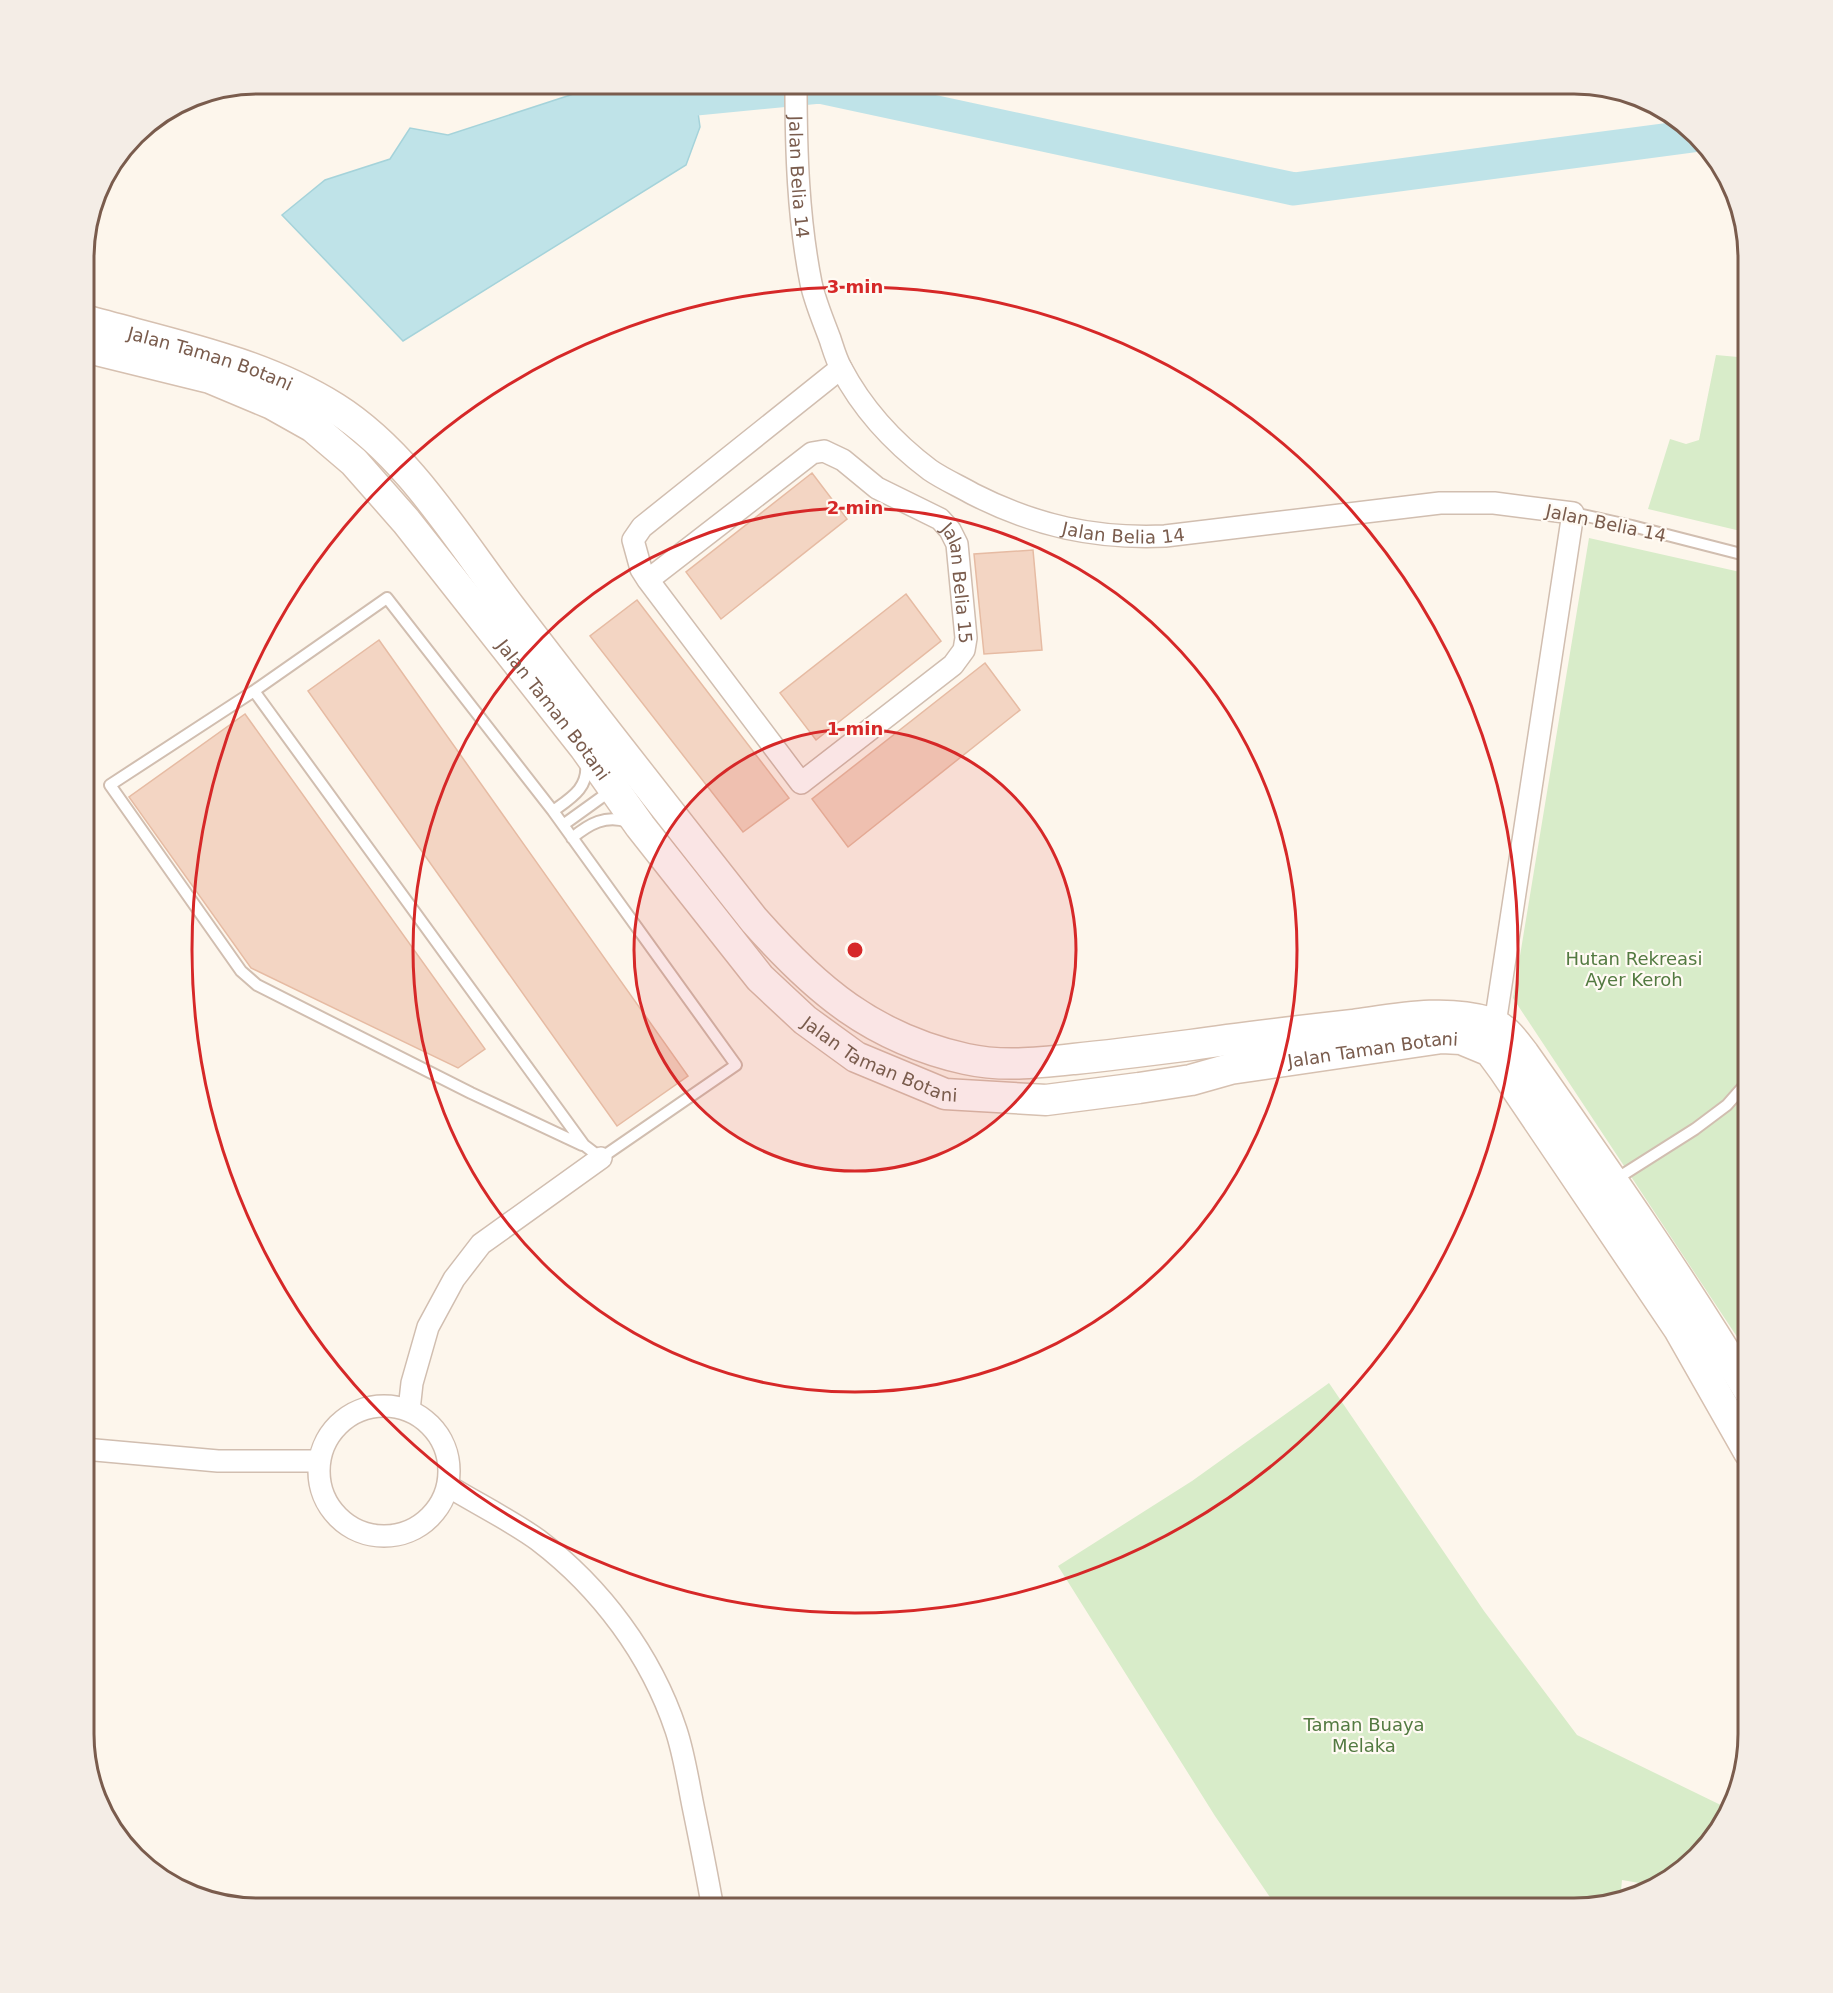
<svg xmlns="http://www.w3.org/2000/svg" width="1833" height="1993" font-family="'DejaVu Sans',sans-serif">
	<rect width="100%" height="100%" fill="#fdf6ec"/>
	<!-- green -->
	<path fill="#d8ecc9" d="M1716 355 1749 358V533L1648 509 1670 439 1686 444 1699 440Z
		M1589 538 1749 574V1355L1513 998Z
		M1329 1383 1484 1611 1577 1735 1731 1810 1681 1873 1657 1886 1622 1880 1620 1901 1574 1909H1278L1215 1816 1058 1566 1192 1481Z"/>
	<!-- water -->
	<path fill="#bfe3e8" stroke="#a5d3da" stroke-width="1.5" d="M604 84H694L700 127 686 165 403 341 282 215 325 180 390 159 410 128 448 135Z"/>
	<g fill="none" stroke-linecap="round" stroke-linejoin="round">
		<!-- river -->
		<path stroke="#bfe3e8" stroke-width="33" d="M696 99 820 87 1294 189 1693 136"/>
	</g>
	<!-- building -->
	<path fill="#f3d5c3" stroke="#e6bba3" stroke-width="1.5" d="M812 473 847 519 721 619 686 572Z
		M1033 550 1042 650 984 654 974 554Z
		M906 594 941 641 816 740 780 693Z
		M637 600 789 798 743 832 590 636Z
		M379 640 688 1076 617 1126 308 691Z
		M985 663 1020 710 848 847 812 799Z
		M245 714 485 1049 458 1068 251 968 129 797Z"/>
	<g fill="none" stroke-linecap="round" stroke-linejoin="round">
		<!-- lane casing -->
		<g stroke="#d1beb0" stroke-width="14">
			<path id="lane" d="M1573 513 1632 526 1749 556
				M387 598 553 811 736 1065 601 1158 584 1145 254 691Z
				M254 691 110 785 241 971 257 985 471 1093 582 1145
				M553 811C571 798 589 788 586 763
				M563 825 613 789
				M572 838C589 824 606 814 628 822
				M1613 1181 1695 1129 1727 1105 1749 1080"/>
		</g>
		<!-- street casing -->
		<g stroke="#d1beb0" stroke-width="24">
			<g id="street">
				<path id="s1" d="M796 84C796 150 798 218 811 283 815 302 823 320 830 339 833 348 836 359 841 368 862 408 894 443 930 470 943 479 959 486 973 494 1036 526 1095 539 1165 536L1440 503H1494L1573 513 1493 1037"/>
				<path id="s2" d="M648 580 812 453 824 451 843 460 877 488 940 519 950 530 957 544 966 638 964 650 953 665 801 783 648 580 641 569 633 540 642 527 841 368"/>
				<circle cx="384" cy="1471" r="65"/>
				<path d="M409 1410 412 1383 428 1327 454 1279 481 1244 601 1158"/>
				<path d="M84 1449 218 1461H319"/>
				<path d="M448 1486C476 1503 512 1521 538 1540 601 1588 651 1655 676 1730 684 1754 688 1781 693 1806 700 1840 707 1875 713 1909"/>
			</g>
		</g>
		<!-- secondary casing -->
		<g stroke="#d6c0b0" stroke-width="33">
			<g id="secondary">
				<path id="s3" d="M84 320C169 344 260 361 335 408 408 454 458 539 510 607 590 712 672 816 754 920 816 990 872 1038 966 1059 1002 1067 1037 1063 1074 1059 1113 1055 1152 1050 1191 1045 1245 1037 1299 1031 1353 1025 1397 1019 1444 1009 1488 1022 1505 1027 1514 1041 1524 1054 1602 1165 1679 1275 1749 1391"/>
				<path id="s4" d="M84 347 210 378 272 404 313 427 354 462 406 521 585 748 640 826 760 978 805 1020 856 1057 945 1094 1046 1100 1139 1088 1191 1080 1230 1069 1442 1038 1461 1039 1490 1051 1504 1070 1679 1329 1749 1452"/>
			</g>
		</g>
		<!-- lane -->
		<use href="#lane" stroke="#fff" stroke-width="10"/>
		<!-- street -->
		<use href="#street" stroke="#fff" stroke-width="21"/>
		<!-- secondary -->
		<use href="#secondary" stroke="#fff" stroke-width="30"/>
	</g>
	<!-- distance rings -->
	<circle cx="855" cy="950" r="221" fill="#d62828" fill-opacity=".12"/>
	<g fill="none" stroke="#d62828" stroke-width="3">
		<circle cx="855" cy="950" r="221"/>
		<circle cx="855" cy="950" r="442"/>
		<circle cx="855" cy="950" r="663"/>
	</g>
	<g text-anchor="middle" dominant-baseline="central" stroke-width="4.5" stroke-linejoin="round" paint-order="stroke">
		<!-- street labels -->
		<g font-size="18" fill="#7a5c4d" stroke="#fffaf3">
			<text stroke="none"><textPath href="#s1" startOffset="93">Jalan Belia 14</textPath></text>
			<text stroke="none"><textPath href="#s3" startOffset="132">Jalan Taman Botani</textPath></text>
			<text transform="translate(1606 523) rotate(12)">Jalan Belia 14</text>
			<text stroke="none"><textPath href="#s1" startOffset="633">Jalan Belia 14</textPath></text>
			<text stroke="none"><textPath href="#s2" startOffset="424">Jalan Belia 15</textPath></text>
			<text stroke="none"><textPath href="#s4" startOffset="616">Jalan Taman Botani</textPath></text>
			<text stroke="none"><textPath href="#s4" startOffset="1608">Jalan Taman Botani</textPath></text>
			<text stroke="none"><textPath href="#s4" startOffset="1102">Jalan Taman Botani</textPath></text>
		</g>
		<!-- park labels -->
		<g font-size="18" fill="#537a41" stroke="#fffaf3">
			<text x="1634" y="958">Hutan Rekreasi<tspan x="1634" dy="21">Ayer Keroh</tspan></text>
			<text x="1364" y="1724">Taman Buaya<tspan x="1364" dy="21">Melaka</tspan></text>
		</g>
	</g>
	<!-- crop -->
	<path d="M0 0H1833V1993H0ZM258 94H1574A164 164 0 0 1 1738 258V1734A164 164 0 0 1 1574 1898H258A164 164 0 0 1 94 1734V258A164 164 0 0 1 258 94Z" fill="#f4ede6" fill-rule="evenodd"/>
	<path fill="none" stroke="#7a5c4d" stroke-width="3" d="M258 94H1574A164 164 0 0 1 1738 258V1734A164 164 0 0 1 1574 1898H258A164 164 0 0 1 94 1734V258A164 164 0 0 1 258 94Z"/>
	<circle cx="855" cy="950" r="9" fill="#d62828" stroke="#fffaf3" stroke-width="3"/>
	<g font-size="18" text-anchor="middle" font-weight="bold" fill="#d62828" stroke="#fffaf3" stroke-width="4.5" stroke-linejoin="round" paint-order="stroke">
		<text x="855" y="293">3 min</text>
		<text x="855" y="514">2 min</text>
		<text x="855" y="735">1 min</text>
	</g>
</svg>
